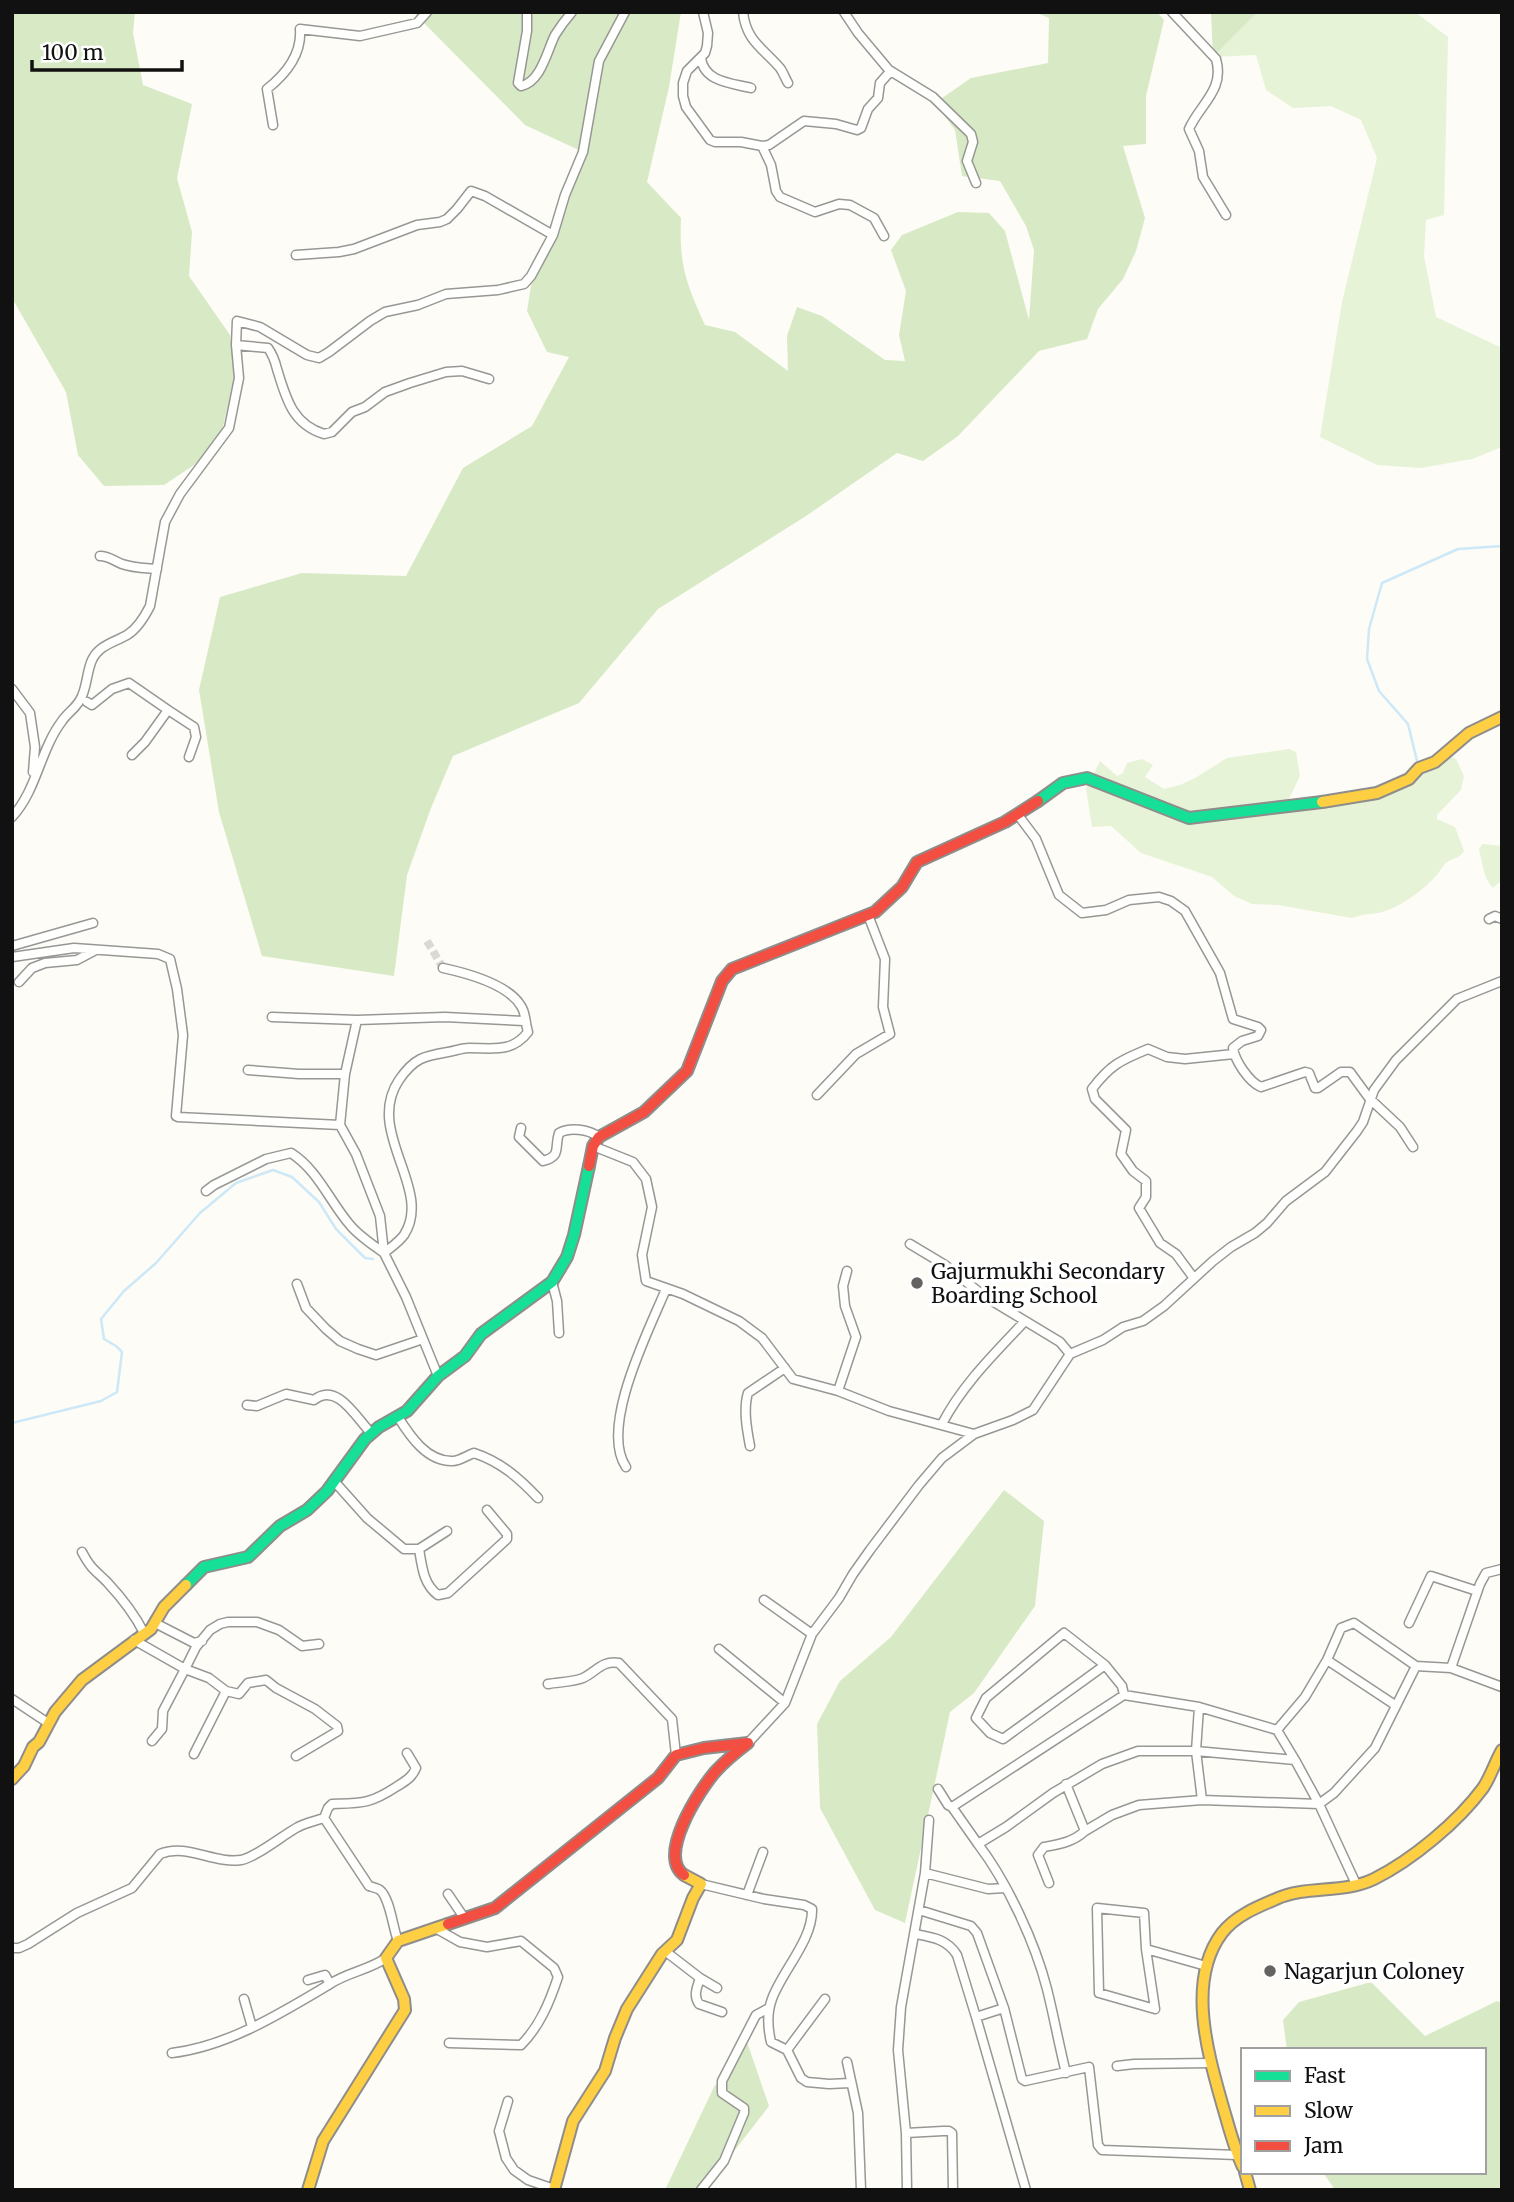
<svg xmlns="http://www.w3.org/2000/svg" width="1514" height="2202" font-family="Merriweather,serif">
	<rect width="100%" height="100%" fill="#fdfcf7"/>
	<!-- green -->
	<path fill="#e7f3d7" d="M1258 12H1415L1448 37 1444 215 1426 220 1424 256 1436 317 1502 348V447L1472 459 1421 468 1377 465 1320 437 1342 302 1377 158 1361 120 1331 106 1293 108 1266 90 1256 55 1213 57Z
		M1289 749 1296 752 1300 776 1289 799 1260 805 1261 815 1372 798 1420 776 1449 755 1456 759 1464 776 1461 790 1437 815V819L1455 827 1464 851C1459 859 1455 857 1447 862 1443 865 1440 871 1437 875 1424 889 1406 903 1388 910 1376 915 1364 913 1352 918L1278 905 1252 904 1234 896 1212 877 1141 853 1111 826 1092 827 1086 789 1100 761 1117 776 1123 773 1127 763 1142 759 1153 765 1145 777 1164 789 1180 785 1195 778 1227 758Z
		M1482 844 1502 846V880L1493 888C1483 878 1483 863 1479 850Z"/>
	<!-- forest -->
	<path fill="#d8eac5" d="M12 12H135L133 33 143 85 192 104 177 178 192 232 189 276 230 335 236 372 220 439 194 465 164 485 104 486 78 455 66 392 12 298Z
		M413 12H681L669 87 647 182 681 218C679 265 686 283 705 325L735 332 788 371 787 336 797 307 822 316 885 360 905 361 899 335 906 291 891 250 902 235 958 212 989 213 1005 231 1029 320 1034 250 1026 226 1000 181 962 176 955 130 935 103 971 78 1048 63 1049 18 1035 12H1157L1164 20 1146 96V144L1123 146 1145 218 1136 251 1123 279 1098 309 1087 339 1039 351 958 436 923 461 897 453 806 516 658 609 579 703 453 756 431 808 407 875 394 976 262 956 219 812 199 690 220 597 302 573 406 576 463 468 532 426 569 357 547 352 527 311 532 280 583 152 525 125Z
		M1211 12H1258L1213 57Z
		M1004 1490 1044 1521 1035 1606 974 1693 950 1712 905 1923 875 1910 820 1808 817 1724 840 1681 891 1637Z
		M1371 1982 1425 2036 1497 2001 1502 2003V2190H1335L1323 2172H1484V2050H1287L1283 2020 1299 2002Z
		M747 2042 769 2106 704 2190H665L714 2087Z"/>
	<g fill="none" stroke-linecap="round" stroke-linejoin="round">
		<!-- stream -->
		<path stroke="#cde8f7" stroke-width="2.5" d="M1418 765 1408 724 1379 691 1367 659 1369 629 1382 583 1458 549 1502 546
			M12 1423 101 1401 117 1392 122 1352 116 1346 104 1339 101 1319 124 1291 156 1263 200 1213 236 1183 273 1170 292 1177 319 1202 336 1229 365 1258 373 1259"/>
		<!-- street-tunnel -->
		<path stroke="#dad9d4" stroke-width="8" stroke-dasharray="8 4" stroke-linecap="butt" d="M427 941 443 968"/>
		<!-- street casing -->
		<g stroke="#979795" stroke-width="11">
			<path id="street" d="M527 12V31L518 83 521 86C541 82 547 51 555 35 560 27 566 19 572 12
				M703 12 708 33 707 46 705 53 687 71 683 83V96L686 107 710 140 715 142H741L762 146 769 145 804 121 836 124 857 130 861 128 868 109 878 98 880 83 889 73V70L858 33 844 12
				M743 12C746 41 763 48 780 68 783 72 785 78 788 83
				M1172 12 1216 59C1225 90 1200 104 1189 129L1199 151 1203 177 1226 215
				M701 58C704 82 731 83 751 88
				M889 70 933 97 971 134 973 142 967 161 976 183
				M273 125 267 89C286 74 302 54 300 29L360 36 417 23 427 12
				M762 146 771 165 776 191 780 197 815 212 839 204 850 205 874 218 884 236
				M296 255 339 252 354 249 417 225 440 222 447 219 457 209 471 191 485 196 553 235
				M236 345 268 348C273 355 275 361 277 369 286 398 292 424 324 434L332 432 352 412 365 407 385 392 410 383 446 372 462 371 489 379
				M100 556C109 556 114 561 122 564 133 568 146 568 157 569
				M12 689 30 713 35 747 33 772
				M87 702 92 705 112 689 129 683 168 710 145 742 132 755
				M168 710 194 727 196 737 189 757
				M1018 815 1036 839 1059 895 1082 913 1106 910 1129 900 1159 897 1171 901 1185 911 1220 973 1233 1019 1258 1027 1261 1030 1258 1036 1242 1041 1233 1048C1235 1061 1249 1082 1261 1087L1305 1072 1309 1073 1315 1088H1318L1341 1072H1350L1369 1098 1400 1127 1413 1147
				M12 817C37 790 40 750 62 721 68 712 78 707 82 696 87 685 87 671 92 660 99 645 115 642 127 635 137 629 145 616 150 606L165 522 180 494 229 428 239 378 236 345 237 321 260 327 307 355 319 358 329 352 370 321 385 312 418 305 446 294 498 290 524 284 531 276 553 235 565 195 583 152 599 61 625 12
				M1489 919 1495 916 1502 919
				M12 946 93 923
				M12 957 74 948 158 954 170 959 177 989 183 1035 176 1116 178 1117 340 1125 356 1154 380 1216 384 1253 406 1297 438 1376
				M19 982 32 968 45 963 77 960 94 951
				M272 1017 357 1020
				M248 1070 299 1074H345
				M817 1095 856 1054 890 1034 883 1007 885 959 868 915
				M340 1125 345 1074 357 1020 445 1017 524 1021
				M521 1128 519 1137 543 1161C562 1156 554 1148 559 1133 570 1127 588 1129 599 1137
				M593 1146 633 1162 646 1179 652 1207 642 1255 646 1281 683 1294 739 1321 762 1338 793 1379 838 1391 889 1411 974 1434
				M206 1191 214 1185 266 1159 291 1153C318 1170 330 1202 350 1225 359 1236 373 1245 384 1253 390 1248 399 1242 404 1235 434 1189 364 1132 399 1080 414 1058 424 1056 448 1052 455 1051 462 1048 469 1048 493 1048 512 1053 528 1032 525 1023 526 1013 521 1006 508 984 466 973 443 968
				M910 1244 945 1265 984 1296 1060 1342 1070 1354
				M1193 1277 1176 1254 1160 1243 1139 1208 1146 1197V1181L1133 1171 1121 1154 1126 1130 1095 1099 1092 1089C1110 1065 1121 1060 1148 1049L1167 1057 1185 1059 1234 1054
				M552 1282 557 1301 559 1333
				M297 1284 306 1308 326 1329 340 1341 358 1349 376 1355 423 1339
				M838 1391 856 1337 845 1306 843 1286 847 1271
				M247 1405 257 1406 286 1394 314 1400C337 1381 357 1419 371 1433
				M398 1417C410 1436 427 1462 453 1461 459 1461 468 1455 474 1453 501 1462 519 1478 538 1498
				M942 1424C962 1385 995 1353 1025 1321
				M750 1446C747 1430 743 1409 748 1393L785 1368
				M626 1467C599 1427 649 1330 666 1289
				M334 1481 367 1518 404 1549H419L447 1531
				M419 1549C422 1566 423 1584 438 1595L448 1593 507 1539V1534L487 1510
				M82 1552C91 1569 95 1570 107 1582 121 1597 135 1615 144 1633
				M764 1600 812 1634
				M155 1623 194 1643 202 1641
				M1409 1623 1431 1576 1477 1591
				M134 1640 185 1669 209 1678 226 1691 239 1694 248 1683 266 1680 276 1688 315 1709 337 1726 338 1731 296 1756
				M719 1649 785 1703
				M1327 1660 1395 1705
				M1105 1665 1064 1633 986 1698 976 1718 990 1733 1003 1739 1105 1665 1122 1686 1124 1695
				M1451 1668 1480 1584 1486 1573 1502 1569
				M548 1684C559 1682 573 1682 583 1678 596 1672 602 1660 619 1663L672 1719 676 1755
				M12 1699 45 1721H49
				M1277 1730 1305 1697 1327 1660 1341 1628 1354 1623 1416 1666
				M152 1741 162 1729 163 1711 185 1669 196 1647 210 1630 220 1624 228 1622H257L279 1630 302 1646 319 1644
				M748 1743 785 1703 812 1634 839 1598 853 1574 870 1550 919 1485 942 1458 974 1434 1013 1420 1033 1410 1070 1354 1103 1340 1123 1327 1143 1321 1164 1306 1213 1261 1231 1247 1255 1233 1267 1223 1286 1201 1325 1172 1357 1131 1363 1122 1374 1090 1396 1060 1457 999 1502 981
				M194 1754 226 1691
				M1295 1760 1319 1804 1356 1884
				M1066 1784 1085 1831 1112 1815 1139 1805 1202 1800 1196 1751 1295 1760 1277 1730 1199 1707
				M938 1789 948 1805 952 1807 1124 1695 1199 1707 1196 1751H1138L1102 1764 1053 1793 1006 1827 978 1844C1007 1882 1035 1942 1047 1989 1054 2017 1059 2045 1066 2073
				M1202 1800 1319 1804 1334 1793 1375 1748 1416 1666 1451 1668 1502 1687
				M952 1807 978 1844
				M324 1818 328 1808 332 1804C362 1803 370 1804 396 1787 405 1781 412 1778 416 1768L407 1753
				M925 1873 988 1889 1005 1888
				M1049 1883 1038 1855 1044 1847C1060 1844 1073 1842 1085 1831
				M701 1884 764 1899 804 1905 812 1909C813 1940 782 1971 772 1999 767 2012 768 2029 771 2042L787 2050 801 2078 807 2082 829 2084 850 2083
				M448 1894 465 1919
				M747 1895 763 1852
				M919 1910 971 1926 977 1933 1004 2008 976 2017 1026 2190
				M437 1929 460 1942 487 1947 521 1941 554 1968 558 1977C550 2001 540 2026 521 2045L449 2043
				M915 1934C932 1937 947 1939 957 1955L976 2017
				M12 1948H19L28 1944 77 1913 132 1888 160 1854C186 1843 214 1864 241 1860 255 1858 283 1835 298 1827 306 1823 315 1821 324 1818L369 1886C372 1887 377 1888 380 1890 390 1898 393 1929 398 1941
				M1146 1949 1155 2009 1099 1993 1097 1908 1144 1913 1146 1949 1206 1966
				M665 1951 700 1978 717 1988
				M700 1978C697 1988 693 1995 699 2004L722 2012
				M308 1980 325 1975 330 1984C348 1972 369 1970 386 1958
				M244 1999 252 2027
				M1004 2008 1022 2079 1025 2081 1089 2067 1098 2145 1102 2150 1237 2155
				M787 2050 825 1999
				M172 2053C229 2046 281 2013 330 1984
				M847 2062 858 2113 861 2190
				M1117 2066 1134 2064 1212 2063
				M508 2101 499 2131 506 2158 514 2170 528 2180 554 2189
				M906 2133 898 2050 901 2007 925 1873 929 1820
				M701 2190 724 2161 744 2113V2108L722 2093V2081L756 2015 769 2008
				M907 2190 906 2133 943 2131H949L952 2133 953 2190"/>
		</g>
		<!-- fast casing -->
		<g stroke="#8e8d8b" stroke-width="14">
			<path id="fast" d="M1038 801 1063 783 1087 778 1189 818 1322 802
				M186 1585 204 1567 248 1557 280 1526 307 1510 327 1491 365 1439 379 1427 407 1411 438 1376 465 1356 481 1334 552 1282 567 1257 574 1235 589 1166"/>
		</g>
		<!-- slow casing -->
		<g stroke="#8e8d8b" stroke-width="14">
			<path id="slow" d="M1322 802 1377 793 1409 779 1419 768 1435 762 1469 733 1502 717
				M12 1779 24 1766 33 1747 39 1742 55 1712 82 1680 151 1629 164 1607 186 1585
				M1243 2167C1234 2148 1229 2127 1223 2107 1208 2054 1186 1981 1222 1933 1235 1916 1257 1907 1276 1899 1307 1885 1343 1894 1374 1879 1412 1860 1458 1822 1483 1788 1491 1776 1495 1762 1502 1750
				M1245 2172 1250 2190
				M308 2190 323 2141 405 2010 404 1999 386 1958 398 1941 448 1924
				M554 2190 573 2121 605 2071 615 2038 627 2009 662 1954 677 1940 693 1898 701 1884 684 1875"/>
		</g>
		<!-- jam casing -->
		<g stroke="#8e8d8b" stroke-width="14">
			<path id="jam" d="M589 1166 593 1146 599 1137 644 1112 687 1071 722 981 732 969 875 912 902 887 917 862 1005 822 1038 801
				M448 1924 495 1908 658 1778 676 1755 704 1748 748 1743C736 1752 725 1761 715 1772 699 1791 657 1855 684 1875"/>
		</g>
		<!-- street -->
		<use href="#street" stroke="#fffffe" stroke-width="8"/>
		<!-- fast -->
		<use href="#fast" stroke="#16e098" stroke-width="10"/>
		<!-- slow -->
		<use href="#slow" stroke="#ffcf43" stroke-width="10"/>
		<!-- jam -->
		<use href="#jam" stroke="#f24e42" stroke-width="10"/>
	</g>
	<!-- markers -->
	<g fill="#646362" stroke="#fff" stroke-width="2.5">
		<circle cx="917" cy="1283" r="7"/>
		<circle cx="1270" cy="1971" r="7"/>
	</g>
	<g text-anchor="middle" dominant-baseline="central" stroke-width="7" stroke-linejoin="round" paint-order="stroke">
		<!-- poi labels -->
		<g font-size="21" fill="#111" stroke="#fff" text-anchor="start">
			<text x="931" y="1271">Gajurmukhi Secondary<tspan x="931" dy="24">Boarding School</tspan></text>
			<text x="1284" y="1971">Nagarjun Coloney</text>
		</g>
	</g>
	<!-- border -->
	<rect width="1514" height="2202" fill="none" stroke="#111111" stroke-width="28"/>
	<!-- legend -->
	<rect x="1241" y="2048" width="245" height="126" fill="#ffffff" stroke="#a0a0a0" stroke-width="2"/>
	<rect x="1255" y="2071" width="35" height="10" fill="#16e098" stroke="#a0a0a0" stroke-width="2"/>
	<text x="1304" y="2083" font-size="21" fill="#111111">Fast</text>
	<rect x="1255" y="2106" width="35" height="10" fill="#ffcf43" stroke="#a0a0a0" stroke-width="2"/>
	<text x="1304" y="2118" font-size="21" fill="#111111">Slow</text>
	<rect x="1255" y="2141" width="35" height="10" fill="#f24e42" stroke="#a0a0a0" stroke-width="2"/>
	<text x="1304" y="2153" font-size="21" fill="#111111">Jam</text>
	<!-- scale -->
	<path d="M32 60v10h150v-10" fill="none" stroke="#111111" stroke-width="3.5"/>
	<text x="42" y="60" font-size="21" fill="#111111" stroke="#ffffff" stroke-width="5" paint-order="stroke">100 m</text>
</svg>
